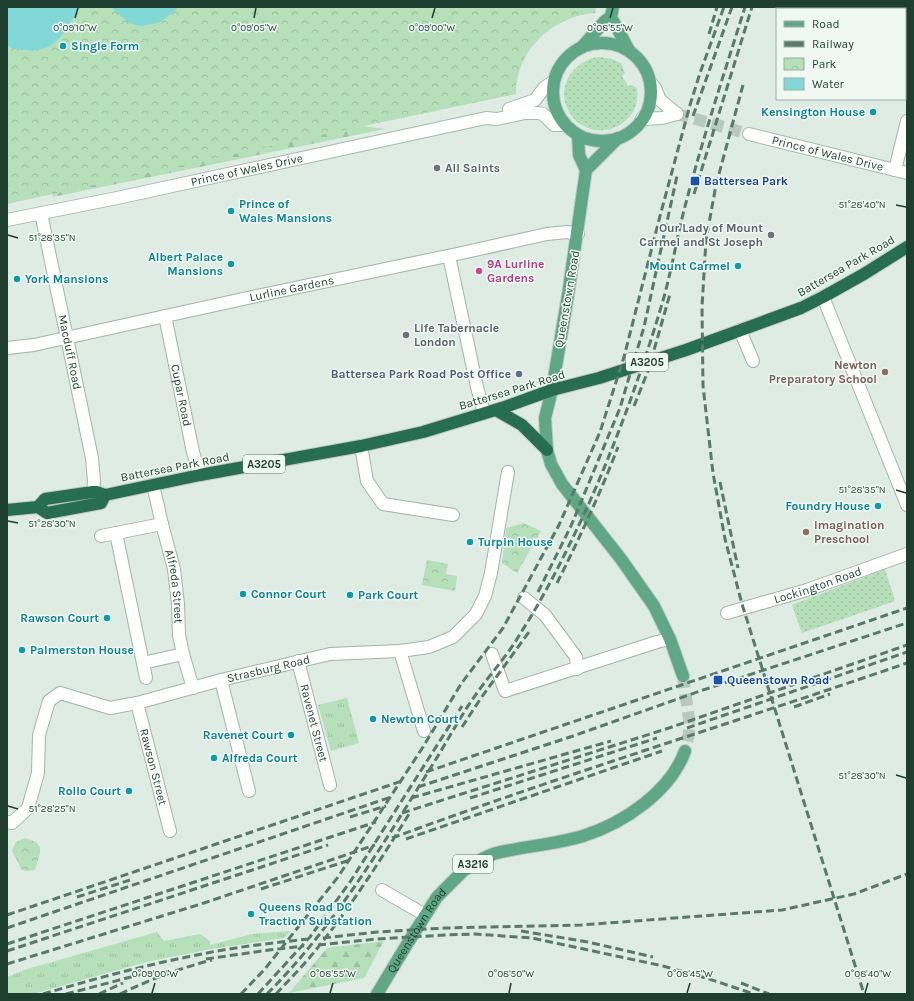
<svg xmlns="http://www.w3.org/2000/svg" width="914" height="1001" font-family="Karla,sans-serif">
	<defs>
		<pattern id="grass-tufts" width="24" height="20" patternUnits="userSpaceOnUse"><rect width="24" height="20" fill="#b5e0b9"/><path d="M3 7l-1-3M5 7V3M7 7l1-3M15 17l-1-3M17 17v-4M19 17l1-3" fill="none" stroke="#9bc19f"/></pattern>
		<pattern id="forest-firs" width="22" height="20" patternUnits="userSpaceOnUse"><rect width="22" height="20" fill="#b5e0b9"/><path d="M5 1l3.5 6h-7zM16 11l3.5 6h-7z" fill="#9bc19f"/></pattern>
		<pattern id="park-crowns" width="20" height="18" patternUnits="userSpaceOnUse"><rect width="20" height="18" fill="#b5e0b9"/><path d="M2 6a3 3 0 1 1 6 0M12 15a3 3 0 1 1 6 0" fill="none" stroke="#9bc19f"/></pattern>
		<pattern id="garden-dots" width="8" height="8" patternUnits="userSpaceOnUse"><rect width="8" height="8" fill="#b5e0b9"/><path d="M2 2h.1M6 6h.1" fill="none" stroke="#9bc19f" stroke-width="1.8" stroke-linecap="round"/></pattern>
	</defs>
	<rect width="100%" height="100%" fill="#dfece4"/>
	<!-- grass -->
	<path fill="url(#grass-tufts)" d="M347 698 359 743 331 751 318 705Z
		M291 931 284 938 211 949 146 962 33 994H7V977L27 969 157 932 164 941 200 934 210 941V945L252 934Z"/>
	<!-- forest -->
	<path fill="url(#forest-firs)" d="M340 123 385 129 53 197 50 174Z
		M384 941 364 978 289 993 327 948Z"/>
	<!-- park -->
	<path fill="url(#park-crowns)" d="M7 7H596L595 13C553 16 516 50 516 94L326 134 7 204Z
		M524 523 541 531 517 573 502 563 506 528Z
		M427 560 448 564 446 574 457 576 455 591 422 585Z
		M25 838 36 842 40 847V853L35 870 26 871 21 869 12 850 16 842Z"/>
	<!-- garden -->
	<path fill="url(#garden-dots)" d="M599 57 612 59 621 63 625 73 622 76 628 86 632 85 637 88C639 101 635 113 625 121 606 138 577 131 567 108 556 85 576 59 599 57Z
		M885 569 895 601 802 633 792 605Z"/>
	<!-- water -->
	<path fill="#81d8d6" d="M7 7H81C64 28 59 54 25 50 18 50 12 49 7 45Z
		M111 7H179L162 21 157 23 141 26 129 23Z"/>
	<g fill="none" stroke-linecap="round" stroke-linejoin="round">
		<!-- secondary-tunnel -->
		<path stroke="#b8c9c0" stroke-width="12" stroke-dasharray="12 6" stroke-linecap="butt" d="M677 114 749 134"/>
		<!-- primary-tunnel -->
		<path stroke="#b8c9c0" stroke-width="12" stroke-dasharray="12 6" stroke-linecap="butt" d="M683 676 689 719V733L685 751"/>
		<!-- street casing -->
		<g stroke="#a1b4aa" stroke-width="14">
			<g id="street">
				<path d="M895 170 907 121"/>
				<path id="s1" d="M41 213 92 458 94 481 93 492"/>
				<path d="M449 256 477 387 484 413"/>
				<path d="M823 297 907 505"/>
				<path id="s2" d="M165 316 193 452 200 475"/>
				<path d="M740 330 753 361"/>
				<path id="s3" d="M7 348 34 345 61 339 266 294 457 254 547 234 567 232 578 234"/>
				<path d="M361 446 367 481 383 504 453 515"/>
				<path id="s4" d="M153 485 162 524 174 569 178 604 179 635 183 654 193 688"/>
				<path d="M116 533 146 678"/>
				<path d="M101 536 162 524"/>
				<path d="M524 598 545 615 576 657 577 669"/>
				<path id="s5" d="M727 613 807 590 907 554"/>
				<path d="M400 651 424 731"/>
				<path d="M492 654 505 691 657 642 670 639"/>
				<path id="s6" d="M298 661 330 785"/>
				<path d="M143 663 183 654"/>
				<path d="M221 680 249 791"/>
				<path id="s7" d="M137 703 170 831"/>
				<path id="s8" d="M7 822 12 823 28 808 38 773 39 735 49 701 60 693 110 708 137 703 221 680 330 654 400 651 429 647 453 637 476 614 485 596 491 573 508 472"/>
				<path d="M382 890 425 915"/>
			</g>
		</g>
		<!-- secondary casing -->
		<g stroke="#9fbcad" stroke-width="14">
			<g id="secondary">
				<path d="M650 82 655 88 660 100 677 114"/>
				<path d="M509 109 535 100 544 88 554 81"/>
				<path d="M642 119 662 118 677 114"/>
				<path id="s9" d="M749 134 907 173"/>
				<path id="s10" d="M7 220 117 198 486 118 497 119 525 113H538L543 114 554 125H566"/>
			</g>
		</g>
		<!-- primary casing -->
		<g stroke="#c0c9c5" stroke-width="14">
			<g id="primary">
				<path d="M613 7 611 17 630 52"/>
				<circle cx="602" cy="92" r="49"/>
				<path d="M582 47 605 21 611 17"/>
				<path d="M578 135 579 155 586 170"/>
				<path d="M618 138 586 170 568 295 552 390 545 418 547 450 551 464 562 484 621 559 654 606 670 639 683 676"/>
				<path id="s11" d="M377 994 409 941 437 897 464 870 484 858 493 854C523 846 554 845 583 836 624 823 670 792 685 751"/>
			</g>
		</g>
		<!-- highway casing -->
		<g stroke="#c0c9c5" stroke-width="14">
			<path id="highway" d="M496 410 522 425 547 450
				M38 507 45 499 93 492H97L105 495 200 475 361 446 423 432 505 407 552 390 599 378 686 350 801 308 823 297 864 274 907 247
				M7 510 38 507 47 513 101 503 105 495"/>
		</g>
		<!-- street -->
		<use href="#street" stroke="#fff" stroke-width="12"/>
		<!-- secondary -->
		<use href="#secondary" stroke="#fff" stroke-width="12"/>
		<!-- primary -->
		<use href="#primary" stroke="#5fa787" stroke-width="12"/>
		<!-- highway -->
		<use href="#highway" stroke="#276d52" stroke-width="12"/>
		<!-- rail -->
		<path stroke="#587a6b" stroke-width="3" stroke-dasharray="8 4" stroke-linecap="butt" d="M709 34 717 7
			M743 85 716 185 706 240 702 307 703 386 713 473 725 539 742 604 864 994
			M693 116 732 7
			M694 194 752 7
			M634 406 648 371 670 294
			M720 482 738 568
			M557 583C579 539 600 494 618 447
			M538 592 571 526 620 408 644 327 677 176
			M794 707 830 694
			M462 727 481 698 529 632
			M687 728 907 652
			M426 772 907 608
			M418 787 573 736 703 690 907 623
			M411 798 611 741
			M470 798 657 738
			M402 813 669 728 907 645
			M350 817 386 806
			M392 838C562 775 736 722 907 663
			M406 839 662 751
			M261 889 350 860
			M77 897 130 880
			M7 915 402 781
			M7 928 391 797
			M521 931 588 942 653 957
			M323 938 377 932 445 928 581 925 782 910 854 894 907 874
			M7 944 376 822
			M318 945 377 939 445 935 475 934 532 938 663 966 706 978 754 994
			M7 951 328 845
			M206 959 269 950 304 946
			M7 964 204 903 375 845
			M741 983 769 994
			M43 994C94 979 145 965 197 955 234 947 272 943 309 939
			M66 994 150 972
			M99 994 123 983
			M120 994C149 980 180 968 212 960
			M241 994 264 970 338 877 423 747 461 684 503 628 559 525 600 432 624 357 660 216 690 105 700 73 724 7
			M258 994 310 937 350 882 462 706
			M267 994C334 927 383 844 433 764 448 740 461 715 477 693 491 673 508 655 520 634 547 592 569 547 590 501 619 435 644 366 664 297 673 264 678 231 687 199 704 134 725 71 745 7
			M276 994C289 980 303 966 315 951 350 908 380 861 409 814"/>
	</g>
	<!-- ticks -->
	<path fill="none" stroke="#1e3e30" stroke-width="1.5" d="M75 18 78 8M254 18 256 8M432 18 435 8M610 18 613 8M896 205 906 207M8 235 18 238M896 490 906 493M8 521 18 523M896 775 906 778M8 806 18 809M152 993 155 983M330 993 333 983M509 993 511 983M687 993 690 983M865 993 868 983"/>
	<!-- markers -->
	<g fill="#0f9aa8" stroke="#f0f8f3" stroke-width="1.5">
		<circle cx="63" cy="46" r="4"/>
		<circle cx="873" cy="112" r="4"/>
		<circle cx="231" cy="211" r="4"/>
		<circle cx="231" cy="264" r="4"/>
		<circle cx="738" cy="266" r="4"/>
		<circle cx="17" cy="279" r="4"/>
		<circle cx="878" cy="506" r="4"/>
		<circle cx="470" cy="542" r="4"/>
		<circle cx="243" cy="594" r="4"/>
		<circle cx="350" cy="595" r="4"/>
		<circle cx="107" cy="618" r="4"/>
		<circle cx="22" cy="650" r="4"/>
		<circle cx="373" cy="719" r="4"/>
		<circle cx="291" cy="735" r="4"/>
		<circle cx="214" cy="758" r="4"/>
		<circle cx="129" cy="791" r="4"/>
		<circle cx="251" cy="914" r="4"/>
	</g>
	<g fill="#6b7280" stroke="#f0f8f3" stroke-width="1.5">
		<circle cx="437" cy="168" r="4"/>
		<circle cx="771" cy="235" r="4"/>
		<circle cx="406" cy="335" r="4"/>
	</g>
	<g fill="#1a4fb4" stroke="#f0f8f3" stroke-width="1.5">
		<rect x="690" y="176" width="10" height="10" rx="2"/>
		<rect x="713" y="675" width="10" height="10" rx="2"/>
	</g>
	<circle fill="#d1479c" stroke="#f0f8f3" stroke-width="1.5" cx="479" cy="271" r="4"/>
	<g fill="#8d6e63" stroke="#f0f8f3" stroke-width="1.5">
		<circle cx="885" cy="372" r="4"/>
		<circle cx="806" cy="532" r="4"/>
	</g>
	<circle fill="#5c6f8a" stroke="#f0f8f3" stroke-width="1.5" cx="519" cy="374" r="4"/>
	<g text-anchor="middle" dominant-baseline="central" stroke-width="3" stroke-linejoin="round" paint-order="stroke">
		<!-- shield labels -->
		<g fill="#f0f8f3" stroke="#5d766a" stroke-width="1">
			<rect x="626" y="353" width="42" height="18" rx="3"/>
			<rect x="243" y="455" width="42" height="18" rx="3"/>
			<rect x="453" y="855" width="40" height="18" rx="3"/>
		</g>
		<g font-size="11" font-weight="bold" fill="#1e3e30">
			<text x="647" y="362">A3205</text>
			<text x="264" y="464">A3205</text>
			<text x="473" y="864">A3216</text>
		</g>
		<!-- culture labels -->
		<g font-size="12" font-weight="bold" fill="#0d838f" stroke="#f0f8f3" text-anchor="start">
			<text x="71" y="46">Single Form</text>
			<text x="865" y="112" text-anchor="end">Kensington House</text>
			<text x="239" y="204">Prince of<tspan x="239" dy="14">Wales Mansions</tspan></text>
			<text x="223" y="257" text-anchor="end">Albert Palace<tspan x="223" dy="14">Mansions</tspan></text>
			<text x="730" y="266" text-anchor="end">Mount Carmel</text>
			<text x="25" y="279">York Mansions</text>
			<text x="870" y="506" text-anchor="end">Foundry House</text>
			<text x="478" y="542">Turpin House</text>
			<text x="251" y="594">Connor Court</text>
			<text x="358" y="595">Park Court</text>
			<text x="99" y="618" text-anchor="end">Rawson Court</text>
			<text x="30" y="650">Palmerston House</text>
			<text x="381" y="719">Newton Court</text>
			<text x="283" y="735" text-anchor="end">Ravenet Court</text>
			<text x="222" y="758">Alfreda Court</text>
			<text x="121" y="791" text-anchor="end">Rollo Court</text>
			<text x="259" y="907">Queens Road DC<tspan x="259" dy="14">Traction Substation</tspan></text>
		</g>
		<!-- street labels -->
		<g font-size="12" fill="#1e3e30" stroke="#f0f8f3">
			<text stroke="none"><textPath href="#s9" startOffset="81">Prince of Wales Drive</textPath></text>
			<text stroke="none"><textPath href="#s10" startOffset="245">Prince of Wales Drive</textPath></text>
			<text transform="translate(846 266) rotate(-30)">Battersea Park Road</text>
			<text stroke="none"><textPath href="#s3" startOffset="291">Lurline Gardens</textPath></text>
			<text transform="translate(567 299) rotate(-80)">Queenstown Road</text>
			<text stroke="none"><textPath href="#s1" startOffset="142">Macduff Road</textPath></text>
			<text transform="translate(512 390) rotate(-17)">Battersea Park Road</text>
			<text stroke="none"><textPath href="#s2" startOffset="81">Cupar Road</textPath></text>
			<text transform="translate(175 467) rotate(-11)">Battersea Park Road</text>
			<text stroke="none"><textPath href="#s5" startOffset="95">Lockington Road</textPath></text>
			<text stroke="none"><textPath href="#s4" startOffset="104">Alfreda Street</textPath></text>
			<text stroke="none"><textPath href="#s8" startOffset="366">Strasburg Road</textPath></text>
			<text stroke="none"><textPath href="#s6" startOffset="64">Ravenet Street</textPath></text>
			<text stroke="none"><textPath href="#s7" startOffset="66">Rawson Street</textPath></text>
			<text stroke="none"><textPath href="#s11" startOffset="75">Queenstown Road</textPath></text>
		</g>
		<!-- worship labels -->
		<g font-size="12" font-weight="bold" fill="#5b616d" stroke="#f0f8f3" text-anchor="start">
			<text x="445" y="168">All Saints</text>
			<text x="763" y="228" text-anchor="end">Our Lady of Mount<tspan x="763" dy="14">Carmel and St Joseph</tspan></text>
			<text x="414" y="328">Life Tabernacle<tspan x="414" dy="14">London</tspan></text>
		</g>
		<!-- transit labels -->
		<g font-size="12" font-weight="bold" fill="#164399" stroke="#f0f8f3" text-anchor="start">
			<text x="704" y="181">Battersea Park</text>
			<text x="727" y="680">Queenstown Road</text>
		</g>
		<!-- hotel labels -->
		<g font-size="12" font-weight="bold" fill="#b23c85" stroke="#f0f8f3" text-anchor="start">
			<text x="487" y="264">9A Lurline<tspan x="487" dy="14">Gardens</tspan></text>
		</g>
		<!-- education labels -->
		<g font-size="12" font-weight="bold" fill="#785e54" stroke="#f0f8f3" text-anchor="end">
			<text x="877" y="365">Newton<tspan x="877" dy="14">Preparatory School</tspan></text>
			<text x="814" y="525" text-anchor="start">Imagination<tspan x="814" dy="14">Preschool</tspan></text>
		</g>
		<!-- service labels -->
		<g font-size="12" font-weight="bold" fill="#4e5e75" stroke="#f0f8f3" text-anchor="end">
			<text x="511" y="374">Battersea Park Road Post Office</text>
		</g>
	</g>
	<g font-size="10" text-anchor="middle" fill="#1e3e30" stroke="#f0f8f3" stroke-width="3" stroke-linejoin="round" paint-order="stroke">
		<text x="75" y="31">0°09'10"W</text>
		<text x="254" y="31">0°09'05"W</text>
		<text x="432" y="31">0°09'00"W</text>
		<text x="610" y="31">0°08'55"W</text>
		<text x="862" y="208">51°28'40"N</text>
		<text x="52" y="241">51°28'35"N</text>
		<text x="862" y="493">51°28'35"N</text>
		<text x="52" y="527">51°28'30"N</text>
		<text x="862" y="779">51°28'30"N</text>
		<text x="52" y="812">51°28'25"N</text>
		<text x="155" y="977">0°09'00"W</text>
		<text x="333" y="977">0°08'55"W</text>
		<text x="511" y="977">0°08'50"W</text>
		<text x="690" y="977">0°08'45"W</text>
		<text x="868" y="977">0°08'40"W</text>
	</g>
	<!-- border -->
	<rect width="914" height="1001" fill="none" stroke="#1e3e30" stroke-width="16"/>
	<!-- legend -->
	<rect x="776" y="8" width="130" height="92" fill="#f0f8f3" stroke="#9caea5"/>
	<rect x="784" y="21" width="20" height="6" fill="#5fa787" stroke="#9caea5"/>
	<text x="812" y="28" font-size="12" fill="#1e3e30">Road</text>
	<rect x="784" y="41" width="20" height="6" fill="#587a6b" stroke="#9caea5"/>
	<text x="812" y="48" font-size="12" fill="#1e3e30">Railway</text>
	<rect x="784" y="58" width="20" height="12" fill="url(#park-crowns)" stroke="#9caea5"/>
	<text x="812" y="68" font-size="12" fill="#1e3e30">Park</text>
	<rect x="784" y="78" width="20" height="12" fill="#81d8d6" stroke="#9caea5"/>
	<text x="812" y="88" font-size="12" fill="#1e3e30">Water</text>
</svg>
